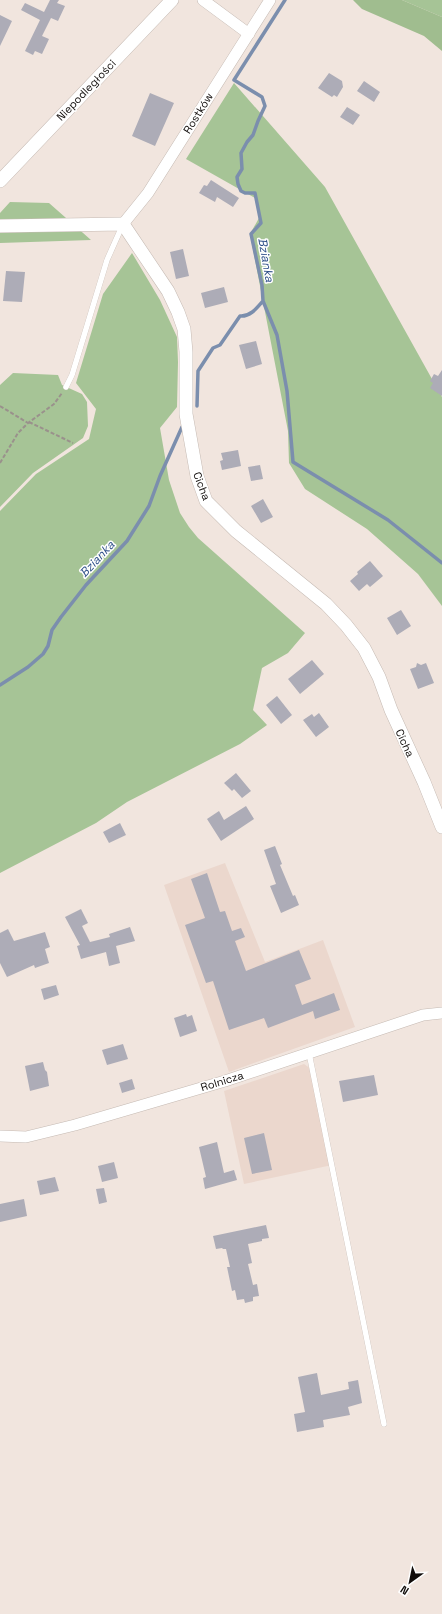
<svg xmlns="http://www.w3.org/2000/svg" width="442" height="1614" font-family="'Space Grotesk',sans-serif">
	<rect width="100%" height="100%" fill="#f1e5de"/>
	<!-- built -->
	<path fill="#ebd7cd" d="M225 863 265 962 323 940 355 1027 229 1072 164 885Z
		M304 1064 311 1069 332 1165 244 1184 224 1091Z"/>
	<!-- green -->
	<path fill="#a6c496" d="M402 0H442V17Z
		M234 83 325 187 442 397V606L418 574 367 529 305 489 289 463 288 431 250 234 259 218 255 198 186 159Z
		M10 202 49 203 91 240 0 243V213Z
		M132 253 160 300 177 337 178 362 177 407 160 428 169 480 180 513 189 527 198 538 305 633 288 653 262 668 253 710 267 725 240 744 127 802 96 823 0 873V511L36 474 89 439 96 409 76 383 103 294Z
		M13 373 58 375 62 385 82 394 87 402 88 426 83 438 33 473 0 507V385Z"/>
	<!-- forest -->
	<path fill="#a0bd8f" d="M353 0H402L442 17V51L424 36 362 9Z"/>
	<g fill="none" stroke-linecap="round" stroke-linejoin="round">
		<!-- stream -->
		<path stroke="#7b8ead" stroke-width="3.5" d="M263 301 277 335 287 391 293 462 388 520 442 563
			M197 406 198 371 213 348 220 345 240 316C250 317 257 308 263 301L262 285 251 234 261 223 255 193H245L241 191 238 184 237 177 242 169 241 153 247 142 253 135 258 121 265 106 262 97 234 80 285 0
			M0 685 28 667 43 654 48 646 52 630 61 617 86 585 127 541 149 506 160 476 182 427"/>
	</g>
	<!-- building -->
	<path fill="#adacb7" d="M50 0H59L57 3 65 6 58 21 51 18 42 36 49 39 42 54 35 51 33 55 25 51 40 20 21 10 25 3 44 12Z
		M0 15 12 21 0 46Z
		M329 73 342 81 343 87 337 97 334 95 332 97 318 88Z
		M364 81 380 92 374 102 357 91Z
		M150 93 174 103 155 146 132 136Z
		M347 107 360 115 353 125 340 117Z
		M211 180 239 198 233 207 217 197 215 202 199 193 204 185 207 186Z
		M183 249 189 276 176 279 170 252Z
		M6 271 25 272 22 302 3 301Z
		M224 287 228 302 205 308 201 293Z
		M256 341 262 364 246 369 239 345Z
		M442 370V396L430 388 433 383 430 381 434 374 438 376Z
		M238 450 241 466 222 470 220 461 223 460 221 453Z
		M260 465 263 479 251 481 248 467Z
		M263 499 273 517 261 523 251 506Z
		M370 561 383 576 370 587 367 584 359 591 350 581 358 574 357 572Z
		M401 610 411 626 397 635 387 618Z
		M312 660 324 674 300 694 288 679Z
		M417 663 421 665 426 663 434 683 418 689 410 669 416 667Z
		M277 696 292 715 281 724 266 705Z
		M319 713 329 727 316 737 303 720 312 714 314 717Z
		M236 773 251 791 242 798 234 789 232 791 224 783Z
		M246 806 254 819 221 841 207 819 219 811 224 820Z
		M120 823 126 835 109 843 103 832Z
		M275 846 282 864 280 865 293 896 295 895 299 905 281 913 270 886 276 884 264 850Z
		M207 873 220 912 225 911 232 931 241 928 245 937 235 941 246 971 299 950 311 979 295 985 302 1005 334 993 340 1010 315 1019 313 1011 268 1028 264 1018 229 1030 213 981 206 983 185 925 205 918 191 879Z
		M81 909 88 923 82 926 90 942 110 937 109 934 130 927 135 941 116 946 120 963 109 966 106 952 81 959 77 946 80 945 65 917Z
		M8 929 14 941 45 932 50 947 45 949 49 963 35 968 34 965 7 977 0 963V933Z
		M56 985 59 995 44 1000 41 989Z
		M186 1014 187 1017 192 1015 197 1031 180 1037 174 1018Z
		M123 1044 128 1059 107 1065 102 1050Z
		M43 1062 45 1070 47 1072 49 1086 30 1091 25 1066Z
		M374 1075 378 1095 343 1102 339 1081Z
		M132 1079 135 1089 122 1093 119 1083Z
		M264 1133 272 1170 252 1174 244 1138Z
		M217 1142 224 1173 234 1170 237 1180 205 1189 203 1178 206 1177 199 1147Z
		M114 1162 118 1178 102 1182 98 1166Z
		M55 1177 59 1191 40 1195 37 1181Z
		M104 1188 107 1202 99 1204 96 1189Z
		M24 1199 27 1216 0 1222V1204Z
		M266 1225 269 1238 262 1239V1241L248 1244 252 1263 248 1264 253 1285 257 1284 259 1296 253 1297V1301L245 1303 244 1299 237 1300 235 1290 232 1291 227 1267H230L226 1249H223L222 1248 216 1249 213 1236Z
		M317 1373 321 1395 349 1389 348 1382 358 1380 362 1403 348 1407 350 1415 323 1420 324 1427 297 1432 294 1414 305 1412 298 1377Z"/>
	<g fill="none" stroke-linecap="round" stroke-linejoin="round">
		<!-- service casing -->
		<g stroke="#c5bab3" stroke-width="6">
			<path id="service" d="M66 387 72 375 107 260 123 224
				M309 1053 384 1424"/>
		</g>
		<!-- minor casing -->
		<g stroke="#c5bab3" stroke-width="12">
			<path id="minor" d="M203 0 249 34
				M123 224 148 193 270 0
				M0 1136 26 1137 75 1125 225 1081 423 1015 442 1013"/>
		</g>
		<!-- tertiary casing -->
		<g stroke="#c5bab3" stroke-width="14">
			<path id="tertiary" d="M0 181 172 0
				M0 226 123 224 168 291 178 312 184 329 186 352V414L197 476 206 501 236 531 326 604 346 625 364 648 379 677 391 710 424 782 442 827"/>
		</g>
		<!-- path -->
		<path stroke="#9a918c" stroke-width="2" stroke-dasharray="4 2" stroke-linecap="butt" d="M0 406 28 423
			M29 422 73 443
			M0 463 18 433 28 423 54 404 62 393"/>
		<!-- service -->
		<use href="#service" stroke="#fff" stroke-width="5.5"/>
		<!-- minor -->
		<use href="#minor" stroke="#fff" stroke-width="11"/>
		<!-- tertiary -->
		<use href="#tertiary" stroke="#fff" stroke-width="13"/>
	</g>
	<g text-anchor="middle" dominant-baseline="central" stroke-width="3" stroke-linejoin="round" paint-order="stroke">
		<!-- street labels -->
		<g font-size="11" fill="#110d0b" stroke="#fff">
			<text transform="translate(86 90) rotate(-46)">Niepodległości</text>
			<text transform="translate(198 113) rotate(-58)">Rostków</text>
			<text transform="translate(202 486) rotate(69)">Cicha</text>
			<text transform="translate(405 743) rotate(65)">Cicha</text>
			<text transform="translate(222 1081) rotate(-17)">Rolnicza</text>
		</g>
		<!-- water labels -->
		<g font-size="12" font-style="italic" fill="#2f5089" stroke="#fff">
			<text transform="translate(266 260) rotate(80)">Bzianka</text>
			<text transform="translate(97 559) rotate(-47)">Bzianka</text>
		</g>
	</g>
	<!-- north arrow -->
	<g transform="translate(410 1582) rotate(213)" stroke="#ffffff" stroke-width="3" paint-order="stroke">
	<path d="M0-3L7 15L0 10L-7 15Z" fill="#110d0b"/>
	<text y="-6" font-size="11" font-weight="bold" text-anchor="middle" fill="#110d0b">N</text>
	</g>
</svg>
